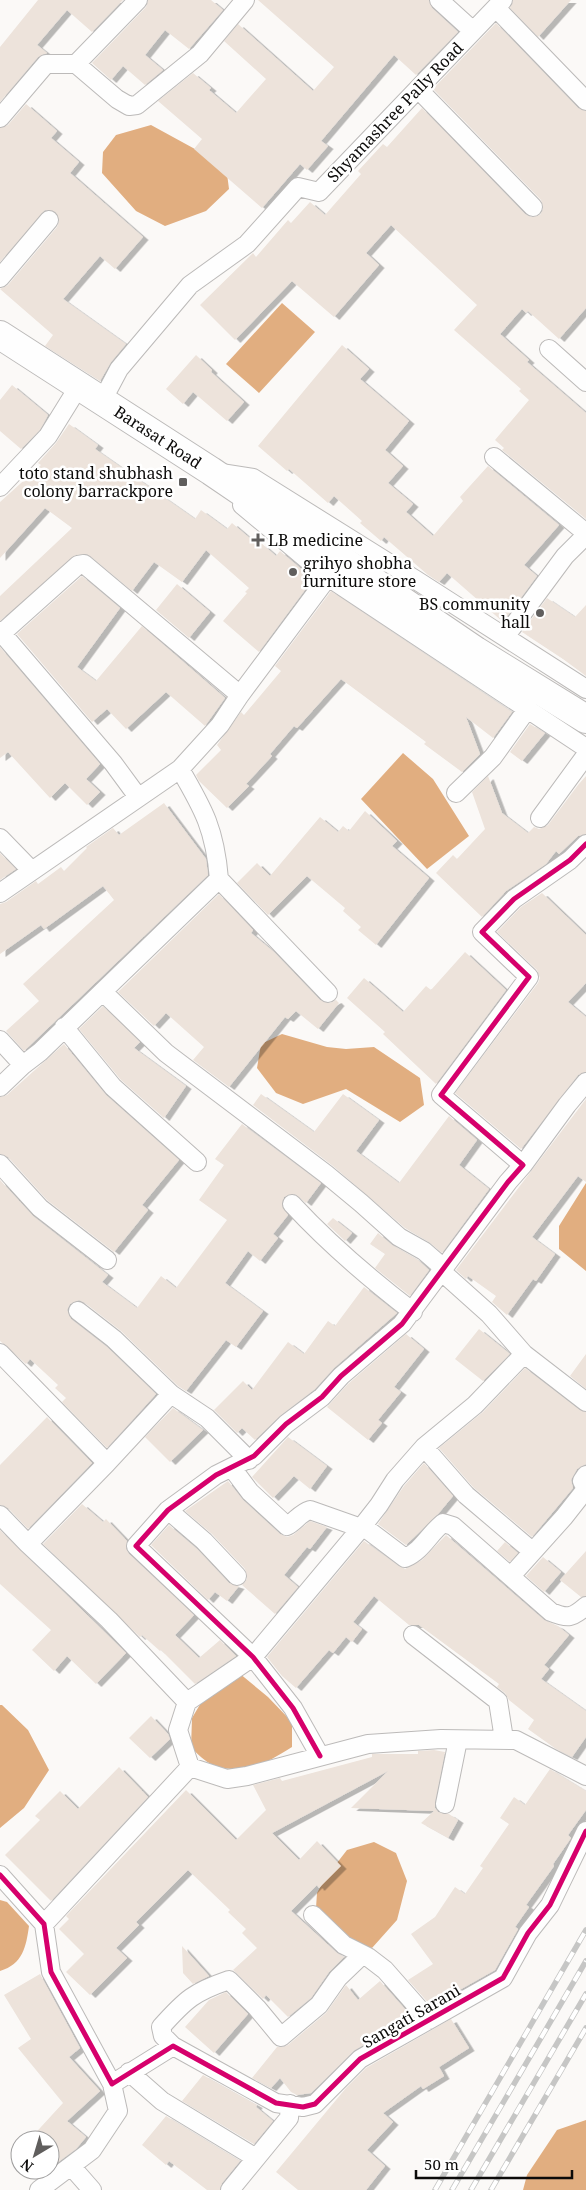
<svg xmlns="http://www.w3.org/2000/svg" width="586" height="2190" font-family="'Noto Serif',serif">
	<defs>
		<filter id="shadow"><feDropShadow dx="5.5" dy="3" stdDeviation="0" flood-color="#0004"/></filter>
	</defs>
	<rect width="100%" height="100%" fill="#fbf9f7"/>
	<!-- water -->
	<path fill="#e1ae80" d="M151 125 226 166 229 189 206 211 165 226 136 211 102 173 103 152 116 135Z
		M282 303 315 332 259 393 226 364Z
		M403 753 433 779 469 836 427 869 361 799Z
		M282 1034 327 1047 346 1049 374 1047 420 1078 424 1105 400 1122 346 1089 303 1104 276 1093 257 1068 261 1044Z
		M586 1183V1271L559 1249V1226Z
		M239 1673 268 1697 292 1722V1747C264 1764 246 1776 213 1765 205 1762 197 1753 191 1748L192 1718 208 1691Z
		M0 1705H2L28 1730 49 1770 24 1808 0 1828Z
		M374 1842 396 1853 407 1881 397 1920 372 1948 344 1940 316 1908 317 1893 326 1877 347 1850Z
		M0 1900 7 1902 29 1926C26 1947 23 1964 0 1971Z
		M586 2120V2190H523L527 2175 557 2130Z"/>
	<!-- building -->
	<path fill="#ede3db" filter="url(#shadow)" d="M38 0H123L92 32 67 10 37 45 47 53 38 57 0 102V47Z
		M148 0H211L223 10 189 49 165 30 145 55 163 70 145 85 123 66 111 80 92 63 146 7Z
		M258 0H429L432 8 458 32 416 75 394 55 321 141 328 146 307 170 300 164 262 208 194 149 202 139 158 101 193 73 211 88 209 90 236 113 266 79 224 41 238 24 313 91 334 67Z
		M513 0H571L538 37 510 8Z
		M496 23 578 108 586 111V308L559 339 528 311 526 313 522 309 500 334 529 360 527 362 586 413V519L502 450 504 448 495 440 529 400 519 391 521 389 454 330 477 305 391 225 366 253 379 265 334 317 292 281 235 340 200 305 253 253 256 257 288 220 291 223 310 202 325 215 361 174 358 171 383 144 387 147 422 108 525 214 531 217 540 215 543 209 541 200 433 89Z
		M26 104 57 131 51 138 79 162 70 173 143 237 115 269 100 256 63 299 126 344 111 362 100 381 45 346 53 335 0 289 8 285 57 227 59 221 55 212 45 210 0 262V128L8 125Z
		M342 345 369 369 360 379 409 421 385 450 403 466 388 483 413 504 406 512 433 536 463 501 460 497 488 466 559 525 524 565 537 576 503 622 447 573 439 582 428 575 384 537 381 541 360 523 362 521 334 496 328 503 289 469 287 471 258 446Z
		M196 355 212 370 211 372 244 402 227 421 193 392 183 404 166 389Z
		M12 385 48 415 40 430 21 449 0 431V400Z
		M69 424 98 445 95 449 195 519 201 510 227 529 232 523 259 546 261 543 276 556 280 551 313 579 259 652 223 621 247 593 245 592 249 588 206 550 182 582 154 562 132 591 90 556 86 554 76 555 0 621V596L72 528 45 508 0 558V502L41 465 38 463 56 443Z
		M82 576 120 608 77 667 96 681 142 626 225 698 205 726 166 692 126 729 107 709 92 722 17 634Z
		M177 584 210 612 189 638 156 610Z
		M331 591 512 712 493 738 466 717 480 754 462 772 424 744 426 742 341 679 297 728 294 726 270 754 272 756 246 784 249 786 227 808 199 781 196 775 221 750 217 745 241 712 244 715 281 671 275 666Z
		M547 598 575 617 586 605V676L563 659 522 632Z
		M0 647 100 764 86 779 100 792 87 805 65 783 50 798 8 752 0 758Z
		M530 724 545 733 522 761 510 752Z
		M488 776 502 813 528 833 534 827 539 829 548 825 578 785 586 776V834L578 836 559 854 556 851 546 864 506 891 482 917 436 873 453 855 457 859 485 829 472 792Z
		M164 803 206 859 208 875 24 1051 6 1031 39 1001 23 984 114 900 103 886 44 929 41 925 0 954V904L6 902 36 881 38 884 61 867 64 871 87 848 86 847 113 828 119 835Z
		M365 811 397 841 392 846 429 878 376 945 358 930 361 927 343 911 345 908 307 876 268 915 237 883 257 863 270 876 320 817 338 832 343 826 349 831Z
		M0 853 16 869 0 880Z
		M542 893 586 935V983L568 1002 586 1017V1072L578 1075 521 1149 455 1093 538 983 540 978 537 970 497 932 521 907Z
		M219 894 253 930 251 933 274 952 320 1000 330 1003 336 1000 339 1003 318 1029 296 1011 288 1019 285 1017 229 1087 193 1060 204 1047 166 1013 154 1026 118 992Z
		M465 952 506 990 436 1084 383 1034 385 1032 347 998 364 978 403 1012 426 986 431 990Z
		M103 1006 140 1042 134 1048 186 1086 164 1118 121 1080 79 1029Z
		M64 1044 106 1095 179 1160 142 1205 148 1210 114 1252 47 1200 8 1157 0 1154V1097L7 1095Z
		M261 1094 314 1132 343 1094 379 1120 356 1151 399 1183 449 1116 477 1140 459 1165 489 1189 442 1253 429 1242 405 1228 333 1166 253 1105Z
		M586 1099V1182L578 1176 532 1237 555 1254 536 1281 533 1279 507 1315 492 1302 496 1296 468 1276 466 1279 456 1270Z
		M242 1124 321 1183 306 1203 295 1194 284 1197 282 1206 288 1215 273 1234 278 1238 260 1261 248 1251 225 1283 263 1311 236 1347 226 1340 186 1391 178 1386 121 1331 85 1303 79 1300 70 1304 67 1310 71 1319 107 1347 156 1394 107 1448 62 1402 66 1398 55 1388 58 1385 30 1359 26 1364 0 1341V1180L33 1216 108 1275 102 1282 137 1308 161 1276 176 1288 227 1220 199 1200 224 1165 215 1159Z
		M333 1218 352 1233 345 1241 327 1224Z
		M378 1233 392 1245 418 1260 429 1270 410 1296 375 1268 385 1254 370 1244Z
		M364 1287 397 1313 334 1368 315 1389 280 1416 255 1440 242 1428 237 1433 214 1410 243 1381 252 1390 288 1342 304 1354 328 1321 335 1326Z
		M479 1329 510 1354 483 1381 455 1359Z
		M406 1334 424 1349 394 1387 401 1392 378 1420 382 1423 368 1440 327 1407 348 1384Z
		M586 1354V1389L570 1376Z
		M525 1368 580 1410 586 1412V1464L577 1469 571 1480 573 1488 532 1537 473 1487 439 1448 483 1412Z
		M173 1408 203 1430 170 1462 145 1437Z
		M47 1417 92 1463 28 1529 8 1508 0 1505V1465Z
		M288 1437 327 1466 310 1489 294 1476 273 1498 252 1477Z
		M424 1463 453 1496 438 1514 406 1545 378 1524 404 1486Z
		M228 1481 243 1500 280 1534 287 1537 293 1535 310 1521 327 1527 310 1549 307 1547 284 1575 298 1587 275 1614 242 1585 247 1579 245 1569 212 1534 185 1511Z
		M82 1504 103 1522 106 1519 127 1541 126 1549 129 1554 194 1615 175 1635 199 1658 220 1640 236 1656 195 1684 161 1650 160 1651 142 1635 140 1637 43 1544Z
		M169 1525 197 1549 229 1583 239 1586 227 1601 215 1592 208 1600 151 1545Z
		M0 1530 126 1653 96 1684 67 1656 54 1671 32 1650 51 1630 0 1584Z
		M446 1535 544 1620 558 1626 569 1635 544 1665 549 1669 541 1679 586 1711V1737L572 1757 556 1749 528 1729 534 1720 509 1700 505 1693 497 1687 499 1684 419 1625H409L374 1596 353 1622 362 1629 352 1642 346 1637 333 1653 329 1650 296 1688 282 1676 267 1657 364 1541 399 1566 405 1569 422 1560Z
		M505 1542 518 1553 510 1562 497 1551Z
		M586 1551V1596L581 1597 560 1580Z
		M543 1557 561 1572 544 1592 526 1576Z
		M151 1716 168 1734 170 1739 150 1758 129 1738Z
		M434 1750 445 1752 435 1802V1808L438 1812 449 1814 458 1820 448 1838 421 1823 434 1811 351 1808 388 1771 272 1833 299 1860 317 1841 341 1866 319 1888 317 1885 291 1911 337 1953 344 1957 329 1972 311 1998 288 2017 266 1995 263 1999 233 1970 257 1948 242 1933 246 1929 228 1912 230 1910 188 1870 136 1922 139 1925 116 1948 127 1958 90 1995 66 1972 84 1954 59 1929 69 1919 66 1916 186 1790 236 1840 266 1810 253 1785 280 1778 282 1781 372 1757V1754H418V1751Z
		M119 1767 148 1797 51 1901 5 1855 40 1820 35 1816 60 1791 78 1809Z
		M550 1769 586 1791V1810L568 1835 571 1838 553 1864 554 1866 526 1905 529 1907 515 1927 518 1929 495 1970 431 2006 408 1980 433 1964 411 1934 435 1917 455 1887 465 1894 483 1868 480 1866 509 1824 500 1818 514 1797 525 1805Z
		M182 1946 209 1976 193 1984 183 1973Z
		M40 1974 80 2048 69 2057 100 2091 67 2121 86 2137 76 2149 50 2168V2140H29L63 2103 18 2048 31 2039 4 1995Z
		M380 1981 412 2017 355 2050 311 2093 297 2095 291 2092 280 2078 271 2088 252 2078 277 2047H282L288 2045 326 2013 346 1985 358 2000Z
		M226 1992 248 2014 214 2053 185 2027 209 2000Z
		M451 2019 469 2048 439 2067 444 2076 423 2089 421 2086 383 2113 393 2122 367 2150 385 2166 366 2190H298L276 2172 346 2088 366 2068Z
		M203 2075 257 2105 256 2107 273 2121 254 2144 182 2101Z
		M166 2116 240 2161 222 2183 220 2190H207L169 2161 166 2165 142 2145Z"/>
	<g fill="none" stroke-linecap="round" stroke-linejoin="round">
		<!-- street casing -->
		<g stroke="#bcbab9" stroke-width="20">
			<path id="street" d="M439 0 473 31
				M496 8 586 101
				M76 64 117 99 129 106 137 105 200 54 245 0
				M418 89 533 207
				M0 118 46 64H76L138 0
				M0 278 49 220
				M549 349 586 382
				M102 401 119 369 190 285 247 244 298 187 319 192 503 0
				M494 457 586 533
				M221 473 253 478 416 580 586 689
				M0 487 48 436 79 386
				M242 505 328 577 586 748
				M0 631 113 763 138 797
				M2 633 78 565 84 564 240 695
				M505 637 565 556 586 535
				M456 793 493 757 528 708
				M540 818 586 755
				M0 838 32 871
				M219 879 328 993
				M0 893 180 769 220 725 240 695 328 577
				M103 992 166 1053 326 1174 361 1203 399 1237 424 1251 439 1264 441 1271 489 1314 524 1354 586 1402
				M64 1027 113 1087 197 1162
				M0 1040 23 1065
				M0 1087 23 1065 40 1052 219 879C215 830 204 810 180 769
				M0 1164 40 1208 107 1260
				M523 1165 567 1105 586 1082
				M292 1204C329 1244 370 1279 413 1312
				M78 1311 114 1339 171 1394
				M0 1353 107 1463 28 1544 109 1620 187 1702 178 1730 190 1767
				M424 1447 466 1495 532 1551
				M107 1463 171 1394 207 1418 249 1460
				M232 1468 250 1492 287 1526C296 1521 300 1513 310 1510L361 1528 379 1505 395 1480 424 1447 475 1405 524 1354
				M168 1510 204 1541 237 1576
				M0 1515 28 1544
				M511 1576 564 1517 586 1489 582 1481 586 1475
				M413 1635 498 1701 504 1739
				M187 1702 253 1657 361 1528 368 1530 405 1558C422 1551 429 1534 443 1523L453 1526 551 1612C568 1619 572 1618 586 1606
				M320 1756 293 1708 253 1657 136 1546 168 1510 216 1475 254 1456 286 1424 322 1397 341 1376 402 1324 508 1182 523 1165 441 1095 529 977 482 932 514 899 570 860 586 844
				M445 1804 458 1740
				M0 1875 44 1924 51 1972 112 2084 173 2046 276 2103 303 2107 315 2104 360 2059 503 1978 528 1933 550 1905 586 1831
				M313 1915 344 1945 368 1957 385 1970 429 2020
				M44 1924 190 1767 227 1779 247 1776 368 1744 441 1739 516 1740 586 1776
				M173 2046 163 2036 161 2027C186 1999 194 1992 229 1980L257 2008 281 2037 319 2005 338 1978 362 1955
				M129 2072 162 2101 256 2158
				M71 2166 92 2190
				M39 2190 92 2150 118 2111 112 2084
				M230 2190 289 2118 290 2104"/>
		</g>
		<!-- primary casing -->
		<g stroke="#bcbab9" stroke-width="30">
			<path id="primary" d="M0 335 211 471 476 651 586 719"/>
		</g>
		<!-- street -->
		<use href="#street" stroke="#fefefe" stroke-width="18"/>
		<!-- primary -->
		<use href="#primary" stroke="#fefefe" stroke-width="28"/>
		<!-- rail casing -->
		<g stroke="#c6c6c5" stroke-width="5.5">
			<path id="rail" d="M435 2190 586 1930
				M452 2190 586 1961
				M471 2190 586 1994
				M491 2190 586 2028"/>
		</g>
		<!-- rail -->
		<use href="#rail" stroke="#fff" stroke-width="4" stroke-dasharray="11" stroke-linecap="butt"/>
		<!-- cycleway casing -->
		<g stroke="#fff" stroke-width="8">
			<path id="cycleway" d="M320 1756 293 1708 253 1657 136 1546 168 1510 216 1475 254 1456 286 1424 322 1397 341 1376 402 1324 508 1182 523 1165 441 1095 529 977 482 932 514 899 570 860 586 844
				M0 1875 44 1924 51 1972 112 2084 173 2046 276 2103 303 2107 315 2104 360 2059 503 1978 528 1933 550 1905 586 1831"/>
		</g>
		<!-- cycleway -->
		<use href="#cycleway" stroke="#d6006c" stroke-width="5"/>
	</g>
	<!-- markers -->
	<g fill="#605e5d" stroke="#fff" stroke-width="2">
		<rect x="178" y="477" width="10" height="10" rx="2.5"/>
		<path d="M255.5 532.5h5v5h5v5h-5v5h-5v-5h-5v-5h5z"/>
		<circle cx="293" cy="572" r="5"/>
		<circle cx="540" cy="613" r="5"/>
	</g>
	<g text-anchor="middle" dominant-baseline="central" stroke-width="5" stroke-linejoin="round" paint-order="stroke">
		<!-- street labels -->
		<g font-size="16" fill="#0c0b0a" stroke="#fff">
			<text transform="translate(395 112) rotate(-46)">Shyamashree Pally Road</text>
			<text transform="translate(158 437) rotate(33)">Barasat Road</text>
			<text transform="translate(411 2016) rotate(-30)">Sangati Sarani</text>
		</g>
		<!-- poi labels -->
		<g font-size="16" fill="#0c0b0a" stroke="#fff" text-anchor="end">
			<text x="173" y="473">toto stand shubhash<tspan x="173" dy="18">colony barrackpore</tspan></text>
			<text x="268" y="540" text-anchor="start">LB medicine</text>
			<text x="303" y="563" text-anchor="start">grihyo shobha<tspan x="303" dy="18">furniture store</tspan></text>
			<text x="530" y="604">BS community<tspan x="530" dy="18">hall</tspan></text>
		</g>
	</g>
	<!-- north arrow -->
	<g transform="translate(35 2155) rotate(218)"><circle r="24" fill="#ffffff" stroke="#9e9d9d"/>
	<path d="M0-4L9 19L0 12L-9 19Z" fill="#605e5d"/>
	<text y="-8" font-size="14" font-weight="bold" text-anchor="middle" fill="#0c0b0a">N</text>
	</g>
	<!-- scale -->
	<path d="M416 2170v8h156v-8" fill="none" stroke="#0c0b0a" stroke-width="2.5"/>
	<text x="424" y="2170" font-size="15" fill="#0c0b0a" stroke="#ffffff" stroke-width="4" paint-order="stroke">50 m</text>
</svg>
